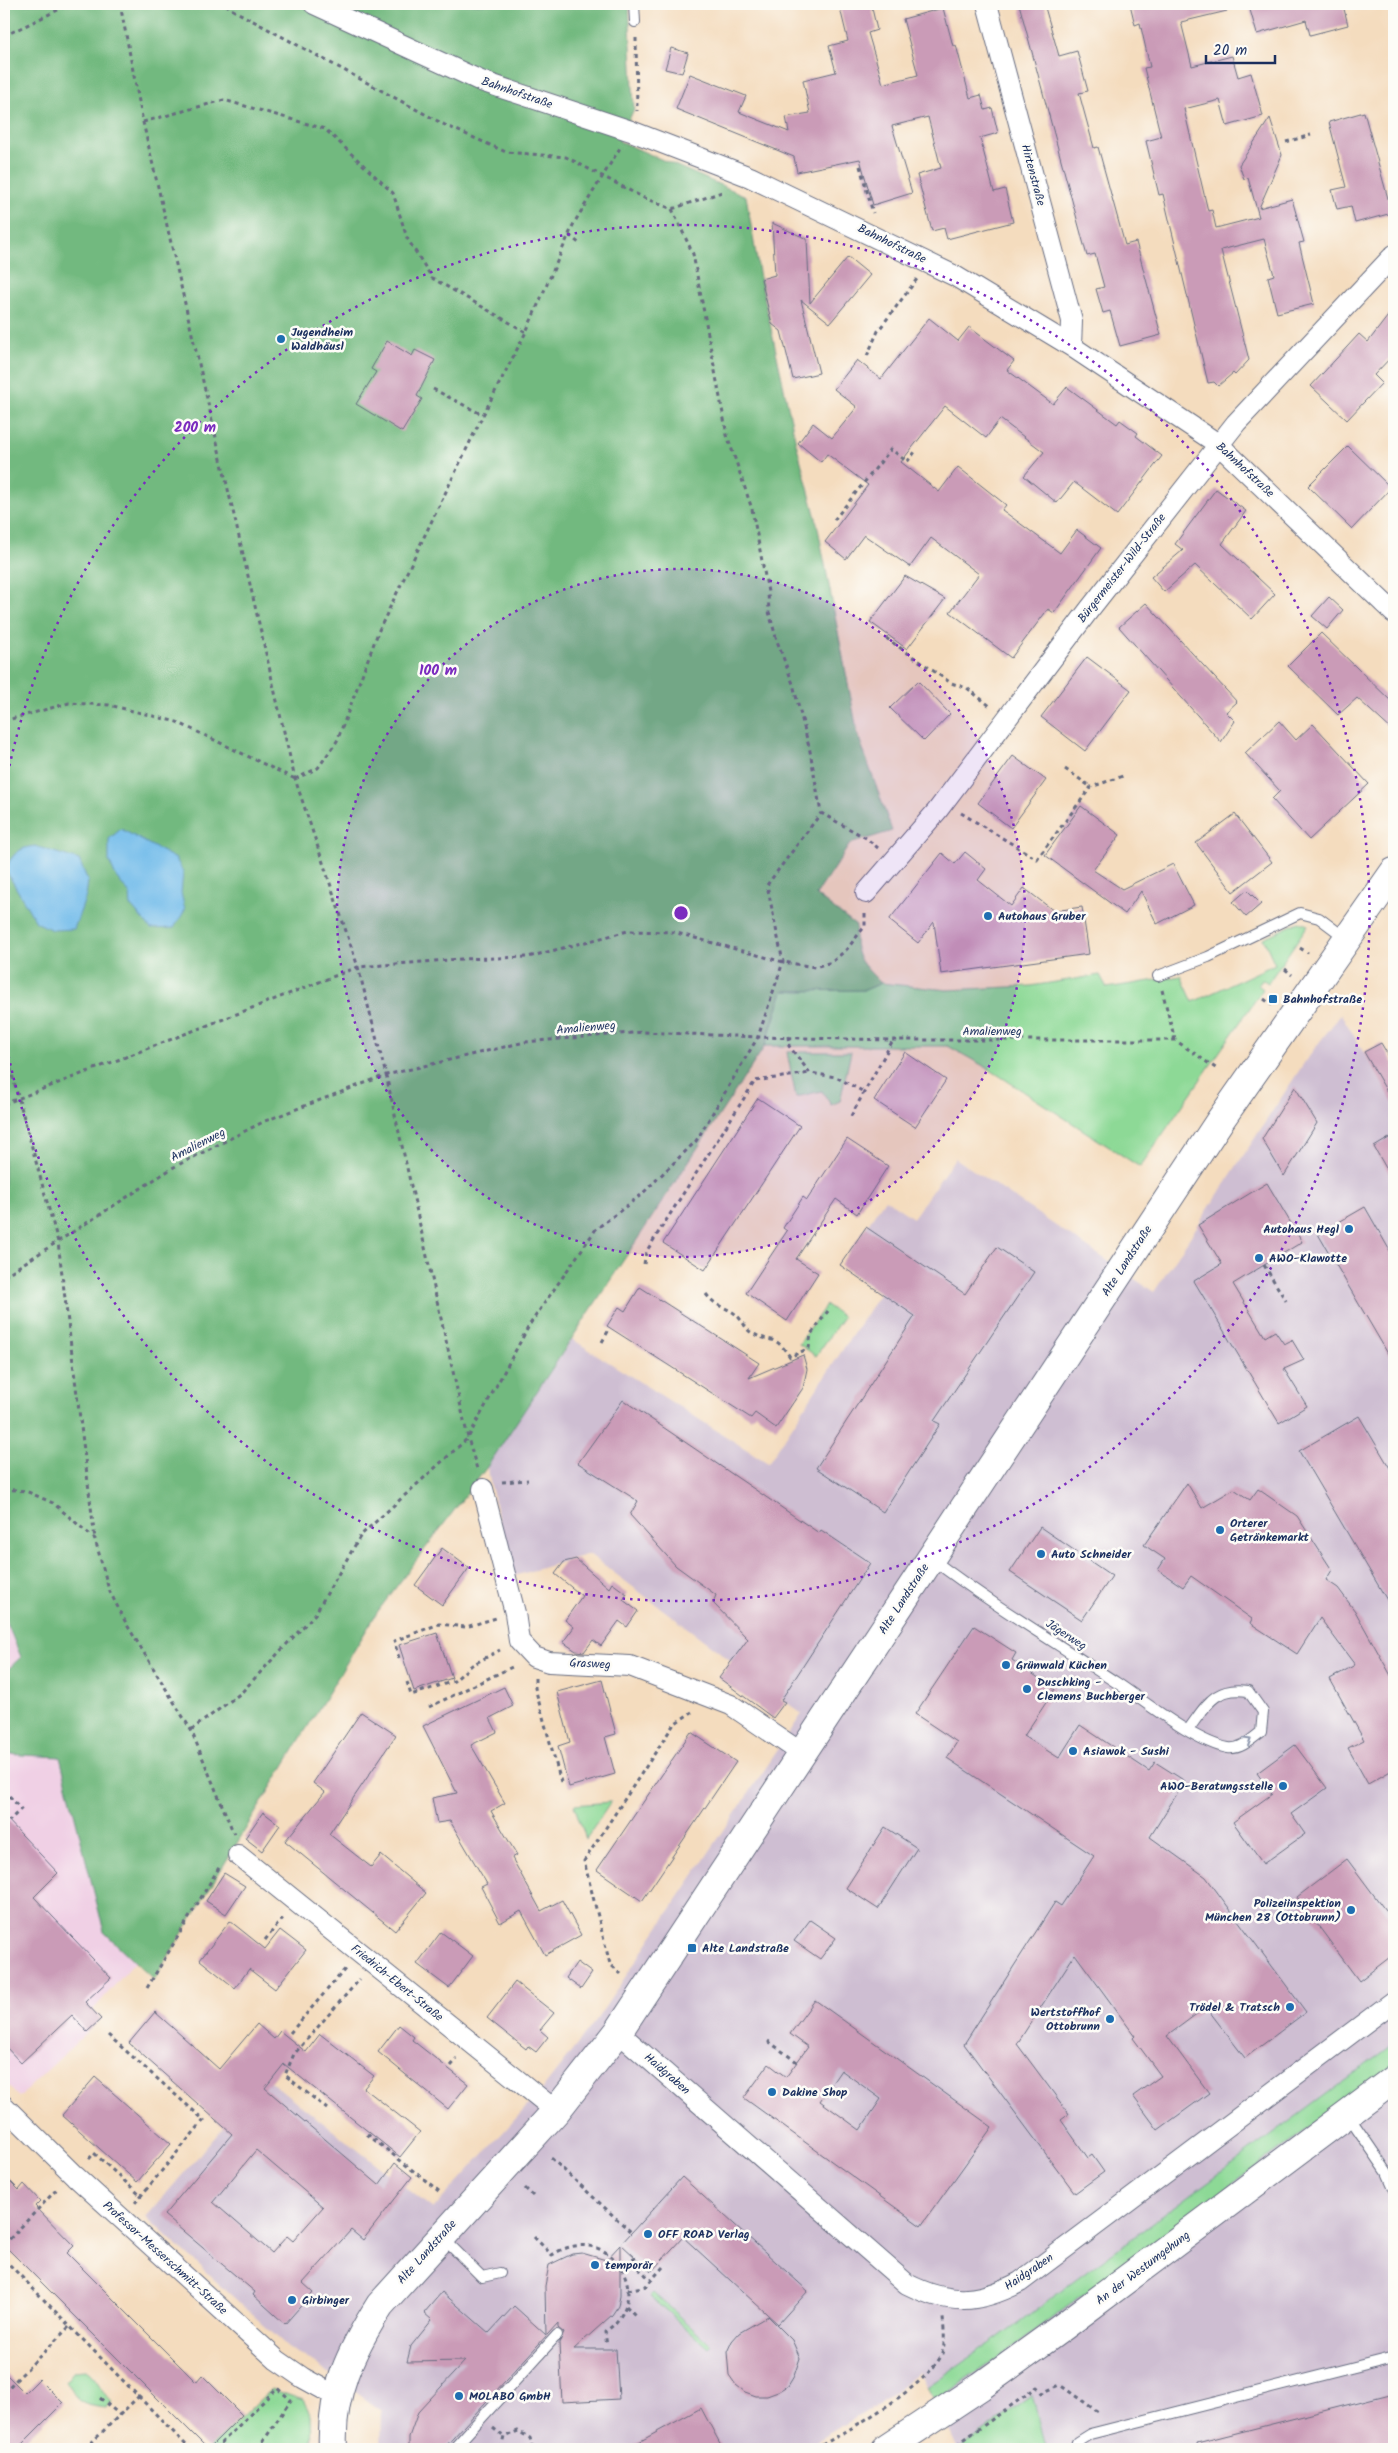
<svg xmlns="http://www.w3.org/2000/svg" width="1398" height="2453" font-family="Kalam,sans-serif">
	<rect width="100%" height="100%" fill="#fdfcf7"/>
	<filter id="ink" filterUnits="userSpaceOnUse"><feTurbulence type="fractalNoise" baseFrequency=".02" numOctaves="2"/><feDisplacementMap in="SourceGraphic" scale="10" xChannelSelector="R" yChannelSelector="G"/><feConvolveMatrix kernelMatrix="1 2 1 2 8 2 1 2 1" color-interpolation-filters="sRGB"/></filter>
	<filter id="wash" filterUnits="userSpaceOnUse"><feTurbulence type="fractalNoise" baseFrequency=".0096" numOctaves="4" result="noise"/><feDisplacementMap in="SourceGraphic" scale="20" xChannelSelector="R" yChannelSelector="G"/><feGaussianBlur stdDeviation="1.12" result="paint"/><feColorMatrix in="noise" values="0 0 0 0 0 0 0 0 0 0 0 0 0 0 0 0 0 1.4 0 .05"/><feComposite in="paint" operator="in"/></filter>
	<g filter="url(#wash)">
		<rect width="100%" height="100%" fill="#f4dcbe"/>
		<!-- built -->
		<path fill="#f0d0e5" d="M4 1616 21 1657 4 1673Z
			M4 1754 60 1757 104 1932 135 1962 93 2010 101 2019 19 2097 4 2082Z"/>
		<!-- industrial -->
		<path fill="#cebed2" d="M1341 1014 1394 1103V2449H959L919 2372 878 2405 802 2449H381L382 2411 315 2363 290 2349 146 2217 266 2078 433 2209 541 2091 597 2019 802 1714 589 1554 511 1577 487 1467 572 1339 768 1463 880 1293 840 1265 885 1199 913 1218 955 1158 1154 1292 1308 1057Z"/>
		<!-- green -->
		<path fill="#8dd996" stroke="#54847a" d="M1299 922 1308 925 1268 983 1262 979 1258 985 1263 989 1140 1167 989 1069 948 1046H765L783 991 865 990 881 983 947 990 1031 986 1100 975 1107 988 1181 976 1193 1002 1275 964 1263 938Z
			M787 1052H851L840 1101 831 1105 822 1091 796 1097Z
			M826 1305 843 1317 816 1356 799 1344Z
			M611 1802 586 1839 574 1805Z
			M1394 2044V2064L1005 2353 935 2401 927 2387 996 2339Z
			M653 2293 711 2345 708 2348 650 2296Z
			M86 2370C98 2378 101 2392 112 2402L107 2408C83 2406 77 2402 66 2381L74 2371Z
			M271 2389 303 2400 311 2415 312 2449H209Z
			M1032 2396 1047 2449H960Z"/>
		<!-- forest -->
		<path fill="#72b97f" stroke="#46746e" d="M4 4H629L634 109 619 141 746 196 760 278 796 443 816 518 858 735 892 831 850 844 816 895 856 926C852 956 861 963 881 983L865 990 783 991 765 1046 487 1467 378 1611 154 1980 104 1932 60 1757 4 1754V1673L21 1657 4 1616Z"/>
		<!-- water -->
		<path fill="#71bbea" stroke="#4675a4" d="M121 829 176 859 183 872 181 893 185 910 174 928 151 929 131 906 130 894 116 877 109 861V839Z
			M35 846 79 860 88 881 86 896 74 929 52 930 36 922 5 869C13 854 18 848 35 846Z"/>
		<g id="blocks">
			<!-- building -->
			<path fill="#ca9bb7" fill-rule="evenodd" d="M839 4H871L877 30 868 33 883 84 918 75 903 19 943 8 953 46 956 45 970 98 981 95 985 110 992 108 998 133 980 138 994 192 1005 189 1013 222 947 239 944 228 932 231 917 175 941 168 928 117 892 126 912 193 873 205 860 159 797 172 794 157 676 109 690 74 746 96 739 112 789 132 786 117 810 113 803 80 836 72 829 46 848 41Z
				M1019 4H1044L1059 56 1077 51 1088 91 1079 93 1094 148 1098 147 1125 245 1136 242 1161 335 1120 346 1110 311 1103 313 1096 289 1104 287 1095 254 1087 256Z
				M1130 4H1226L1227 11 1181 22 1192 66 1232 56 1238 77 1251 73 1263 116 1227 126 1220 100 1184 109 1208 211 1212 210 1216 228 1259 217 1248 178 1244 179 1239 165 1270 118 1282 155 1259 208 1292 199 1304 242 1299 243 1314 304 1277 313 1268 277 1274 275 1264 239 1221 250 1249 360 1235 375 1233 373 1218 386 1214 382 1208 383 1163 194 1159 195 1146 141 1161 137 1144 68 1150 67 1140 23 1135 25Z
				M1271 4H1345L1344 9 1348 25 1310 35 1306 20 1257 34 1250 10Z
				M671 48 688 53 682 73 665 69Z
				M1364 112 1392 213 1355 223 1351 206 1337 209 1332 190 1346 187 1329 122Z
				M772 223 807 239 810 303 848 257 870 275 830 323 801 300 819 373 793 379 781 331 772 324 761 279 775 275Z
				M1394 308V354L1374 375 1382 383 1347 420 1311 386 1359 334 1368 342Z
				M929 318 958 341 969 327 1014 361 1007 370 1053 404 1067 387 1117 424 1120 420 1138 433 1136 436 1162 456 1117 515 1074 482 1057 503 1024 476 1044 452 1000 419 986 438 945 406 901 462 939 492 958 467 1006 505 1002 510 1060 553 1077 530 1101 548 1054 613 1048 609 1011 658 950 612 979 574 931 538 910 567 864 535 846 559 825 542 868 485 827 454 821 462 798 443 813 423 832 438 857 407 834 389 857 360 881 379Z
				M387 341 412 356 415 350 435 360 417 396 422 399 402 432 356 404 376 372 371 369Z
				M1348 446 1391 488 1352 529 1308 486Z
				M1216 489 1246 511 1222 544 1275 594 1252 619 1195 565 1164 592 1151 577 1183 550 1175 544Z
				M905 576 945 599 907 649 870 622Z
				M1329 597 1343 610 1327 629 1312 616Z
				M1146 603 1237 702 1226 712 1235 721 1221 742 1119 627Z
				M1321 633 1394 704V732L1357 698 1338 715 1288 666Z
				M1087 657 1131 690 1085 751 1041 717Z
				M918 681 950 714 924 741 890 708Z
				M1279 721 1296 740 1313 724 1369 784 1309 840 1272 799 1280 791 1245 753Z
				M1013 756 1046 780 1011 828 978 803Z
				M1081 806 1120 835 1093 870 1122 889 1173 864 1194 905 1157 924 1141 891 1125 914 1045 855Z
				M1235 814 1272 862 1233 892 1196 843Z
				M965 852 986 869 978 880 1011 906 1024 888 1054 911 1082 907 1089 954 941 974 934 922 918 943 889 920 942 853 955 864Z
				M1247 890 1261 904 1246 917 1233 902Z
				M1381 1043 1394 1065V1104L1364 1052Z
				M905 1052 946 1080 915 1127 874 1100Z
				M1295 1087 1317 1123 1284 1176 1262 1139Z
				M758 1098 800 1126 705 1270 663 1243Z
				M1394 1135V1182L1374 1147Z
				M847 1139 888 1166 857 1214 836 1199 796 1259 818 1273 787 1321 746 1293 787 1231 783 1228 803 1197 807 1200Z
				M1267 1183 1302 1242 1233 1284 1265 1337 1275 1331 1284 1344 1292 1340 1304 1360 1284 1369 1307 1406 1279 1423 1194 1281 1222 1264 1198 1225Z
				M1365 1207 1394 1258V1364L1318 1234Z
				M866 1227 965 1294 997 1247 1034 1272 934 1421 940 1424 883 1512 816 1468 915 1316 840 1265Z
				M640 1287 759 1363 749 1378 803 1355 807 1369 803 1388 776 1428 755 1413 751 1418 607 1326 619 1307 625 1311Z
				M623 1400 819 1533 821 1530 870 1563 781 1700 785 1702 773 1718 719 1678 748 1639 713 1603 716 1595 676 1566 630 1515 638 1501 578 1463Z
				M1359 1416 1394 1475V1612L1299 1451Z
				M1187 1483 1202 1508 1234 1489 1250 1500 1258 1489 1297 1516 1332 1570 1326 1580 1338 1588 1355 1611 1394 1681V1769L1368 1784 1348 1748 1364 1740 1330 1679 1355 1665 1320 1618 1297 1654 1250 1623 1252 1619 1191 1576 1183 1587 1158 1570 1165 1559 1144 1545Z
				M1040 1527 1112 1576 1082 1620 1010 1572Z
				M442 1548 469 1568 442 1605 415 1585Z
				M576 1559 609 1588 612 1583 627 1594 623 1600 638 1611 627 1627 619 1621 601 1646 593 1640 584 1652 576 1651 563 1642 574 1627 565 1620 582 1596 555 1574 564 1562Z
				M974 1626 1016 1653 1012 1660 1055 1689 1024 1736 1059 1758 1080 1725 1149 1771 1155 1762 1185 1781 1150 1837 1206 1877 1306 2012 1245 2058 1206 2007 1167 2036 1209 2093 1158 2130 1133 2096 1161 2076 1133 2038 1135 2036 1075 1954 1017 2044 1069 2114 1061 2120 1088 2158 1092 2155 1104 2172 1075 2193 964 2044 1055 1902 1061 1906 1094 1856 947 1758 957 1742 915 1714Z
				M437 1633 452 1678 414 1691 399 1645Z
				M602 1680 616 1734 605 1737 615 1774 569 1787 558 1746 570 1742 557 1692Z
				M504 1687 513 1706 490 1718 497 1732 471 1745 505 1803 491 1811 517 1855 512 1858 541 1911 562 1900 581 1935 545 1955 521 1911 500 1923 481 1887 487 1884 450 1821 437 1823 432 1798 457 1793 423 1726Z
				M361 1712 396 1735 329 1834 371 1867 381 1855 426 1893 395 1931 285 1841 325 1792 313 1783Z
				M691 1732 736 1762 642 1901 597 1870Z
				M1295 1745 1327 1788 1291 1814 1305 1834 1263 1864 1233 1822 1272 1794 1257 1773Z
				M263 1812 280 1825 262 1851 245 1838Z
				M4 1816 58 1873 34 1897 111 1978 85 2002 101 2019 87 2032 72 2015 21 2063 4 2045Z
				M885 1827 917 1848 878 1909 846 1888Z
				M1347 1859 1394 1922V1954L1359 1981 1297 1897Z
				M224 1873 245 1886 226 1914 206 1901Z
				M810 1920 836 1938 820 1959 794 1941Z
				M230 1921 265 1949 280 1930 306 1950 275 1989 249 1969 235 1988 200 1960Z
				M441 1932 473 1956 449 1988 417 1964Z
				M577 1962 592 1973 581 1989 566 1978Z
				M515 1982 554 2013 540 2030 548 2037 536 2052 528 2046 526 2049 487 2018Z
				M815 2000 992 2127 921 2226 744 2098 769 2064 786 2077 808 2047 790 2034ZM841 2070 881 2099 860 2130 820 2101Z
				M155 2012 219 2069 257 2024 274 2039 280 2031 306 2052 320 2034 374 2076 364 2088 420 2132 400 2157 284 2064 265 2088 379 2185 395 2163 412 2177 363 2240 351 2230 303 2283 313 2292 285 2324 253 2295 255 2292 164 2215 232 2134 129 2043ZM256 2150 323 2207 293 2241 287 2236 272 2253 213 2202Z
				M399 2025 414 2037 412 2040 468 2084 448 2109 378 2052Z
				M95 2077 171 2144 137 2182 62 2115Z
				M4 2175 19 2190 24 2184 40 2201 35 2206 74 2246 67 2253 196 2382 202 2375 242 2415 208 2449 4 2245Z
				M682 2177 808 2291 778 2324 683 2237 651 2272 621 2244Z
				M620 2245V2296L618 2306 612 2315 574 2349H616L619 2399 562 2402 559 2343 564 2333 558 2328V2323L443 2449H409V2437L418 2412 465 2361 407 2362 411 2346 432 2320 424 2313 442 2292 489 2333 514 2306 546 2335 545 2286 549 2265 572 2254 582 2253 606 2260Z
				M768 2316 792 2340 800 2358 794 2376 788 2386 778 2392 767 2396H756L745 2392 736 2385 729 2375 727 2352 732 2341 739 2333Z
				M4 2372 25 2393 39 2379 63 2403 17 2449H4Z
				M1394 2393V2449H1198L1197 2443Z
				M701 2408 723 2449H626Z"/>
		</g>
	</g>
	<g filter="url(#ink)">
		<use href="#blocks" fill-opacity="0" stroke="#676c80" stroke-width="1"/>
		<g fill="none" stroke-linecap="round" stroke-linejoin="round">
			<!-- service casing -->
			<g stroke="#676c80" stroke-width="12">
				<path id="service" d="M634 4 635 22
					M1158 976 1208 957 1300 913 1319 918 1347 939
					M932 1559C991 1604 1055 1642 1117 1683 1147 1703 1195 1742 1228 1748 1240 1750 1252 1739 1261 1732L1263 1712 1248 1691C1214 1686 1206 1706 1188 1730
					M1348 2115 1387 2172 1394 2188
					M442 2237 482 2277 500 2273
					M456 2446 557 2335
					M1075 2449 1077 2442 1090 2434 1394 2357"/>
			</g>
			<!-- minor casing -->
			<g stroke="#676c80" stroke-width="22">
				<path id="minor" d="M314 4 481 81 631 131 750 177 955 276 1071 346 1218 444 1394 613
					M987 4 1072 321 1071 346
					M866 893 937 811 1089 610 1236 423 1394 255
					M483 1489 515 1613 519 1641 534 1657 549 1662 630 1666 731 1705 803 1754
					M238 1855 556 2111
					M618 2032 907 2284C949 2305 978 2304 1020 2282L1394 2001
					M4 2106 75 2176 277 2360 303 2378 336 2396"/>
			</g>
			<!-- secondary casing -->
			<g stroke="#676c80" stroke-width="30">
				<path id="secondary" d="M333 2449C330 2393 351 2351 380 2305L556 2111 618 2032 1221 1119 1394 872
					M886 2449 981 2386 1064 2326 1394 2079"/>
			</g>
			<!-- path -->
			<path stroke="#676c80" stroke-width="3" stroke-dasharray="4 4" stroke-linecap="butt" d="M120 4 143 122 295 779 358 967 386 1075 468 1438 477 1469
				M226 4 231 9 445 125 506 152 566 157 644 198 672 209 725 191
				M4 36 70 4
				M636 38 637 111
				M143 122 224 100 325 129 393 193 407 238 432 278 526 332
				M1286 142 1311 135
				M860 166 873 213
				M672 209 693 254 727 435 752 509 768 592 769 612 777 641 793 684 810 751 821 813 866 838 878 848
				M569 235 580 244
				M867 356 878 331 917 279
				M433 389 483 415
				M834 520 891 449 907 462 915 452
				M886 638 951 683 967 688 990 706
				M4 721 69 703 109 705 177 722 295 779
				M1065 769 1091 787
				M295 779 318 768 337 741 379 630 483 415 526 332 574 223 620 148
				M961 813 1037 859 1091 787 1123 776
				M1300 948 1308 953
				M1285 969 1292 975
				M1162 990 1175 1040
				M1264 999 1272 1005
				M788 1036 789 1046 810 1073 836 1077 864 1092
				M4 1045 58 1242 95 1539
				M4 1104 358 967 461 959 528 957 628 931 673 932 783 962 815 967 832 962 847 949 865 926V914
				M851 1116 893 1040
				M644 1264 646 1252 755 1081 810 1073
				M1264 1265 1286 1301
				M4 1276 174 1167 265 1121 386 1075 525 1042 643 1032 758 1037 893 1040H1175L1217 1069
				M706 1294C718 1310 730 1306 740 1319 745 1324 745 1329 752 1333 773 1345 773 1332 790 1357L809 1348 811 1334 828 1311
				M602 1342 610 1328
				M502 1482 528 1480
				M4 1489 26 1491 53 1503 95 1539 109 1590 127 1625 191 1730 234 1834
				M399 1658 394 1641 439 1624 466 1627 496 1618
				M535 1678V1688L561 1782
				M407 1682 411 1695 454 1681 472 1665 500 1650
				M429 1707 514 1666
				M191 1730 241 1693 315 1614 361 1535 468 1438 530 1324 596 1229 641 1195 696 1141 758 1037 783 962 767 885 821 813
				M4 1790 21 1809 9 1821
				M265 1940 283 1918
				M621 1974 610 1964 584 1861 674 1724 692 1712
				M147 1988 220 1866
				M290 2033 346 1968
				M108 2035 204 2120 135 2203
				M768 2041 797 2062
				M451 2066 457 2059
				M327 2109 285 2075 294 2054 360 1979
				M367 2134 440 2192
				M551 2158 631 2232
				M89 2159 94 2153 141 2196
				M525 2188 533 2196
				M534 2237 552 2255C608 2219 659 2294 605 2332L607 2346
				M4 2245 58 2188
				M635 2257 631 2262 649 2278
				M4 2259 190 2449
				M619 2263 631 2262
				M628 2290 646 2286 663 2267
				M626 2306 635 2315
				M4 2392 70 2326
				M100 2398 120 2415
				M493 2428 504 2437
				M85 2449 139 2396
				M215 2449 277 2388 291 2400 258 2449
				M501 2449 504 2437 518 2431 530 2438 533 2449
				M815 2449C847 2431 925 2388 941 2356 946 2345 944 2331 943 2318
				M951 2449 1037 2387 1042 2393 1060 2385 1101 2414"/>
			<!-- service -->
			<use href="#service" stroke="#fff" stroke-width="10"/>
			<!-- minor -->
			<use href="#minor" stroke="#fff" stroke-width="20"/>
			<!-- secondary -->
			<use href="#secondary" stroke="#fff" stroke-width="28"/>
		</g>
		<!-- one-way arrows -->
		<defs><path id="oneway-chevron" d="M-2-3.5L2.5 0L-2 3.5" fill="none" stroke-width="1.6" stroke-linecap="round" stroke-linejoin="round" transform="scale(1.25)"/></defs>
		<use stroke="#8d97ae" href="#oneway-chevron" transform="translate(1248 1741) rotate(-30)"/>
	</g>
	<!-- distance rings -->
	<circle cx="681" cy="913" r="344" fill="#7b2cbf" fill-opacity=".12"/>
	<g fill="none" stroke="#7b2cbf" stroke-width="2.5" stroke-dasharray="2.5 5">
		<circle cx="681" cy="913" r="344"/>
		<path d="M5 788A688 688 0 1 1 5 1038"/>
	</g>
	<!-- markers -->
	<g fill="#1f6fb2" stroke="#fdfcf7" stroke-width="2">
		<circle cx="281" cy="339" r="5"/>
		<circle cx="988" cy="916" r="5"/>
		<rect x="1268" y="994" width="10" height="10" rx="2.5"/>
		<circle cx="1349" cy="1229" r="5"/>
		<circle cx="1259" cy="1258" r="5"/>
		<circle cx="1220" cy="1530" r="5"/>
		<circle cx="1041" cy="1554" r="5"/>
		<circle cx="1006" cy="1665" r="5"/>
		<circle cx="1027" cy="1689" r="5"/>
		<circle cx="1073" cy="1751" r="5"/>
		<circle cx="1283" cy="1786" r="5"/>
		<circle cx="1351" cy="1910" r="5"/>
		<rect x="687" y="1943" width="10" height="10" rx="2.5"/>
		<circle cx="1290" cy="2007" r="5"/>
		<circle cx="1110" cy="2019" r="5"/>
		<circle cx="772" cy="2092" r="5"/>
		<circle cx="648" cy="2234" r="5"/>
		<circle cx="595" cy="2265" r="5"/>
		<circle cx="292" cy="2300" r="5"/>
		<circle cx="459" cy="2396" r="5"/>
	</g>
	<g text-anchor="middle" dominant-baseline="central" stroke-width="5" stroke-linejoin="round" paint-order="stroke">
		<!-- street labels -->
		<g font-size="12" fill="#1b2f5e" stroke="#fdfcf7">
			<text transform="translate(517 93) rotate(19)">Bahnhofstraße</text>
			<text transform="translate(1033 175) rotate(75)">Hirtenstraße</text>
			<text transform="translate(892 244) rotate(26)">Bahnhofstraße</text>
			<text transform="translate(1245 470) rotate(43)">Bahnhofstraße</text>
			<text transform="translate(1122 568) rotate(-52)">Bürgermeister-Wild-Straße</text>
			<text transform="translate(586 1028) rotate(-5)">Amalienweg</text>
			<text x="992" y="1031">Amalienweg</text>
			<text transform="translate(198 1145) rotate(-27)">Amalienweg</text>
			<text transform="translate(1127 1261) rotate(-57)">Alte Landstraße</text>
			<text transform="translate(904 1599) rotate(-57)">Alte Landstraße</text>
			<text transform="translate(1066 1635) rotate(33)">Jägerweg</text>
			<text transform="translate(590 1664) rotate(3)">Grasweg</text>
			<text transform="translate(397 1983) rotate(39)">Friedrich-Ebert-Straße</text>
			<text transform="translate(667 2074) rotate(41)">Haidgraben</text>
			<text transform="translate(427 2252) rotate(-48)">Alte Landstraße</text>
			<text transform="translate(165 2258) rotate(42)">Professor-Messerschmitt-Straße</text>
			<text transform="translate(1143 2268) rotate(-37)">An der Westumgehung</text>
			<text transform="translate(1029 2272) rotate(-34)">Haidgraben</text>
		</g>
		<!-- poi labels -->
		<g font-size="12" font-weight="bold" fill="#1b2f5e" stroke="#fdfcf7" text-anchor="start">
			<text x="291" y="332">Jugendheim<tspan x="291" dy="14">Waldhäusl</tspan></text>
			<text x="998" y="916">Autohaus Gruber</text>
			<text x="1283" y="999">Bahnhofstraße</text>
			<text x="1339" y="1229" text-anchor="end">Autohaus Hegl</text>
			<text x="1269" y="1258">AWO-Klawotte</text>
			<text x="1230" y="1523">Orterer<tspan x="1230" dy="14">Getränkemarkt</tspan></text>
			<text x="1051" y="1554">Auto Schneider</text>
			<text x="1016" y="1665">Grünwald Küchen</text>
			<text x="1037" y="1682">Duschking -<tspan x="1037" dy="14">Clemens Buchberger</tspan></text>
			<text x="1083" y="1751">Asiawok - Sushi</text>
			<text x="1273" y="1786" text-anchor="end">AWO-Beratungsstelle</text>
			<text x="1341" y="1903" text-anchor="end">Polizeiinspektion<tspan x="1341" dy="14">München 28 (Ottobrunn)</tspan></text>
			<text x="702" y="1948">Alte Landstraße</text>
			<text x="1280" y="2007" text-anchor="end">Trödel &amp; Tratsch</text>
			<text x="1100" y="2012" text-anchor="end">Wertstoffhof<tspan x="1100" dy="14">Ottobrunn</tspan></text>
			<text x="782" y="2092">Dakine Shop</text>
			<text x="658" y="2234">OFF ROAD Verlag</text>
			<text x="605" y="2265">temporär</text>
			<text x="302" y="2300">Girbinger</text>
			<text x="469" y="2396">MOLABO GmbH</text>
		</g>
	</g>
	<circle cx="681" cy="913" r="8" fill="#7b2cbf" stroke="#fdfcf7" stroke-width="2.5"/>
	<g font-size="15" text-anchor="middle" font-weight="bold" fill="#7b2cbf" stroke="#fdfcf7" stroke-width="5" stroke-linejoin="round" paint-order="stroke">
		<text x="195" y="432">200 m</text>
		<text x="438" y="675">100 m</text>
	</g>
	<!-- margin -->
	<rect width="1398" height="2453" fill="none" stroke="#fdfcf7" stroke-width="20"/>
	<!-- scale -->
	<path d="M1206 55v8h69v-8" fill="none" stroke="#1b2f5e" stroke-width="2.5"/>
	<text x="1213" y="55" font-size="15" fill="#1b2f5e" stroke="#fdfcf7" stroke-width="4" paint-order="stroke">20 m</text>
</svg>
